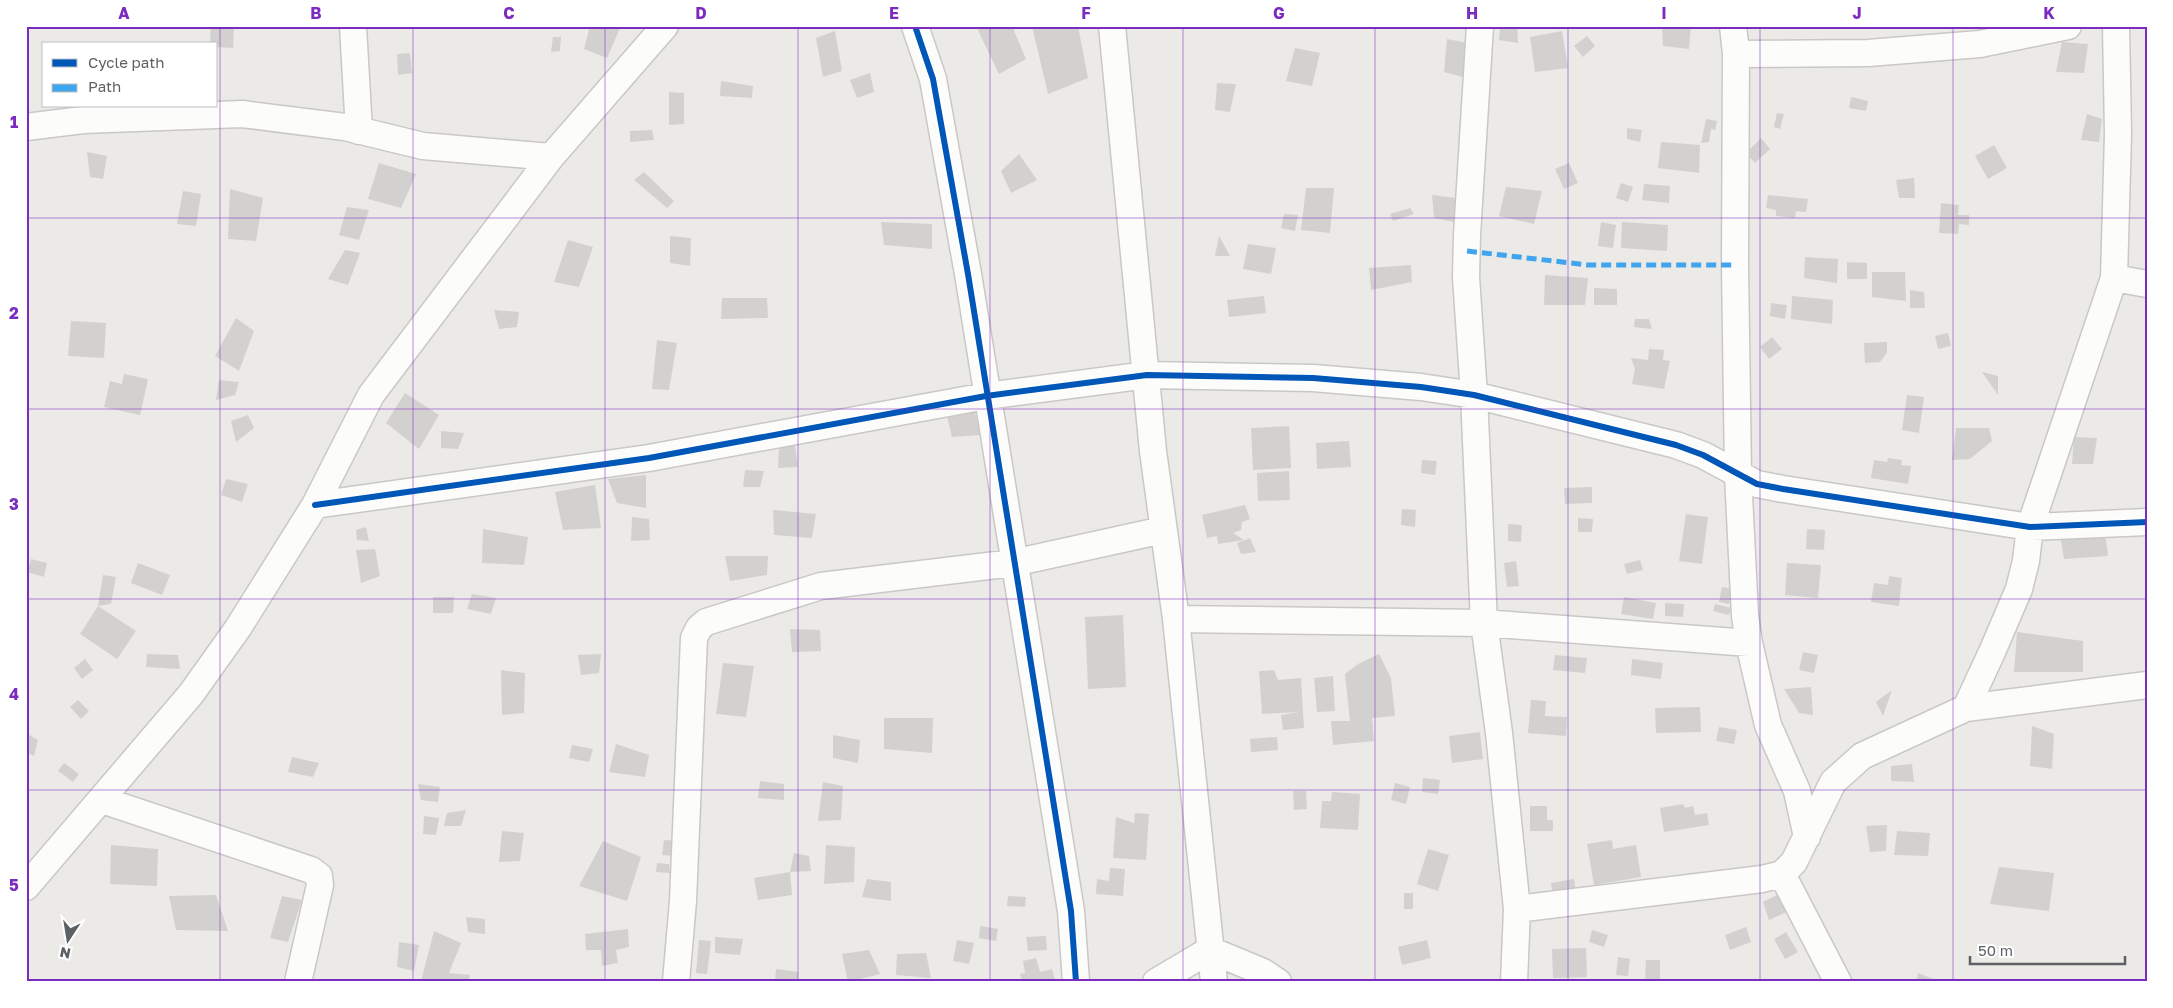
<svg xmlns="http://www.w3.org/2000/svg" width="2173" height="1008" font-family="'Golos Text',sans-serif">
	<rect width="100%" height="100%" fill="#eceae7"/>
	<!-- building -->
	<path fill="#d3d1d0" d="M211 26H234L233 48 216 47V44H210Z
		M590 26H621L607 58 584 49Z
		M976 26H1012L1026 59 999 74Z
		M1032 26H1078L1088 78 1048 94Z
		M1500 26H1517L1518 43 1499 40Z
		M1662 26H1691L1689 49 1663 46Z
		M835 31 842 71 823 77 816 38Z
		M1562 31 1568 68 1535 72 1530 37Z
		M1587 36 1595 46 1583 57 1574 46Z
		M553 37H561L560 51 551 52Z
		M1447 39 1468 43 1463 77 1444 72Z
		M2062 42 2088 44 2084 73 2056 72Z
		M1295 48 1320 53 1312 86 1286 81Z
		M410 53 412 73 398 75 397 54Z
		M870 73 874 92 857 98 850 80Z
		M721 81 753 86 752 98 720 96Z
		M1217 83 1236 84 1230 112 1215 110Z
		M669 92 684 93V124L669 125Z
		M1851 97 1868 101 1866 111 1849 108Z
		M1777 113 1784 114 1780 129 1774 127Z
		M2087 114 2102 119 2099 142 2081 140Z
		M1706 119 1717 121 1715 130 1711 129 1709 142 1701 143Z
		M1627 128 1642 130 1640 142 1627 139Z
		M652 130 654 140 630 142V131Z
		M1761 138 1770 149 1755 163 1746 153Z
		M1661 142 1700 145 1699 173 1658 168Z
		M1994 145 2007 168 1988 179 1975 156Z
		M87 152 107 156 103 179 90 177Z
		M1019 154 1037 180 1011 193 1001 171Z
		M379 163 416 174 401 208 368 199Z
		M1569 163 1578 183 1564 189 1555 169Z
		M644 172 674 201 667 208 634 180Z
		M1914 178 1915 198H1899L1896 180Z
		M1621 183 1633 187 1628 202 1616 198Z
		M1644 184 1670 186 1669 203 1642 200Z
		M1506 187 1542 191 1534 224 1499 216Z
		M1306 188H1334L1330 233 1301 230Z
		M230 189 263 198 256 241 228 239Z
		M183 191 201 194 196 226 177 224Z
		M1432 195 1456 198 1454 222 1434 218Z
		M1768 195 1808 199 1806 212 1796 211 1795 218 1776 216V210L1766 208Z
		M1941 203 1959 205 1958 215H1969V225L1959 224 1958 234 1939 233Z
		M347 207 369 210 359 240 339 235Z
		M1410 208 1414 214 1393 221 1390 214Z
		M1284 214 1298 215 1295 231 1281 228Z
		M881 222 932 224V249L884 245Z
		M1601 222 1616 225 1613 248 1598 246Z
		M1622 222 1668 225 1667 251 1621 248Z
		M670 236 691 238 690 266 670 263Z
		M1219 236 1230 256H1215Z
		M568 240 593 247 579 287 554 282Z
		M1248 244 1276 248 1271 274 1243 269Z
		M345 250 360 253 348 285 328 279Z
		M1805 257 1838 259 1837 283 1804 278Z
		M1847 262 1867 263V279H1847Z
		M1411 265 1412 282 1371 290 1369 268Z
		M1872 272H1905L1906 301 1872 297Z
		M1545 275 1588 278 1585 305H1544Z
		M1594 288 1617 289V305H1594Z
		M1910 290 1924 292 1925 308H1910Z
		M1264 296 1266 313 1229 317 1227 300Z
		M1792 296 1833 300 1832 324 1791 319Z
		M722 298H767L768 318 721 319Z
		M1771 303 1787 305 1785 319 1770 316Z
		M494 310 519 312 517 327 499 329Z
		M236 318 254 331 239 371 215 356Z
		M1635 319H1649L1652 329 1634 327Z
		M71 321 106 323 104 358 68 356Z
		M1948 333 1951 346 1938 349 1935 336Z
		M1772 337 1782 349 1769 359 1760 347Z
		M657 340 677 343 669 390 652 389Z
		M1887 342V353L1880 362 1865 363 1864 343Z
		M1649 349 1664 350 1663 360 1670 361 1664 389 1632 384 1635 369 1631 358 1648 360Z
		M1982 372 1998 376V395Z
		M124 374 148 379 140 415 104 407 110 381 122 384Z
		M219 380 239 382 235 395 216 400Z
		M405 393 439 415 419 449 386 423Z
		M1907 395 1924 397 1919 433 1902 430Z
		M974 409 981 435 952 437 947 416Z
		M248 415 254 428 236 442 231 421Z
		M1289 426 1291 468 1253 470 1251 428Z
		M1956 428H1989L1992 441 1970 459 1952 460Z
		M441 431 464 433 458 449 441 448Z
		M2074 437 2097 438 2093 464H2072Z
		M1349 441 1351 467 1317 469 1316 443Z
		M779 446H795L798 467 778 468Z
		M1888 458 1902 460 1901 465 1911 466 1908 484 1871 478 1874 460 1887 462Z
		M1422 460 1437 461 1435 475 1421 473Z
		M745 470 764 471 760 487H743Z
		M1289 471 1290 500 1258 501 1257 473Z
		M646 475V508L617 503 608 479Z
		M226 479 248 484 242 502 221 495Z
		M595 485 601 528 563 530 555 492Z
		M1592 487V503L1565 504 1564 488Z
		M1245 505 1250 519 1242 522 1241 530 1233 533 1244 540 1218 544 1217 536 1207 538 1202 515Z
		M1402 509 1416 510 1415 527 1401 525Z
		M773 510 816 514 812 538 774 535Z
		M1686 514 1708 517 1702 564 1679 561Z
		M632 517 649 519 650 540 631 541Z
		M1578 518 1593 519 1592 532H1578Z
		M1508 524 1522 525 1521 542 1508 541Z
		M366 527 369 541 357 540 356 530Z
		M483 529 528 537 524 565 482 563Z
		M1807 529 1825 530 1824 550 1806 549Z
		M2105 533 2108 556 2064 559 2060 535Z
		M1250 538 1256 552 1241 554 1237 543Z
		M375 549 380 576 361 583 356 550Z
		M725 556H768L767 575 730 581Z
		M31 559 47 563 44 577 27 572Z
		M1640 560 1643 570 1627 574 1624 564Z
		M1516 561 1519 586 1507 587 1504 563Z
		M138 563 170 575 162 595 131 583Z
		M1787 563 1821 565 1818 598 1785 595Z
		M103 575 116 577 111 604 98 606 136 631 117 659 80 634 98 606Z
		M1889 576 1902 578 1899 606 1871 602 1874 583 1888 585Z
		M1722 587 1732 589 1729 604 1719 602Z
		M472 594 496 598 491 614 467 609Z
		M433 597H454L453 613H433Z
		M1624 597 1656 603 1653 619 1621 614Z
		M1665 603 1684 604 1683 617 1665 616Z
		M1715 604 1731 608 1729 615 1713 611Z
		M1123 615 1126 687 1088 689 1085 617Z
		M790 629 820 630 821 651 792 652Z
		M2017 632 2083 641V672H2014Z
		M1803 652 1818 655 1814 673 1799 670Z
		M147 654 178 655 180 669 146 667Z
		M601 654 599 673 581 675 578 655Z
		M1379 654 1391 678 1395 716 1372 718 1374 741 1333 745 1331 721H1350L1345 674 1358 664Z
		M1555 655 1587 658 1585 673 1553 670Z
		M85 659 93 670 82 679 74 668Z
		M1632 659 1663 663 1661 679 1631 675Z
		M723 663 754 666 746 717 716 714Z
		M501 670 525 673 524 713 502 715Z
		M1274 670 1278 680 1301 678 1304 728 1283 730 1281 715 1299 712 1262 714 1259 671Z
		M1333 676 1335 711 1317 712 1314 678Z
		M1811 687 1813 715 1799 713 1784 689Z
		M1892 690 1883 716 1876 702Z
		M78 700 89 711 81 719 70 707Z
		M1531 700 1546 701 1545 716 1567 717 1566 736 1528 733Z
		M1700 707 1701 732 1656 733 1655 708Z
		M884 718H933L932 753 884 749Z
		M2032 726 2054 734 2052 769 2030 766Z
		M1719 727 1737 730 1734 744 1716 741Z
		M1480 732 1483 759 1452 763 1449 736Z
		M26 733 38 740 34 756 26 752Z
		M833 735 860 740 858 763 833 758Z
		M1277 737 1278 750 1251 752 1250 739Z
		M616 744 649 755 645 777 609 772Z
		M572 745 593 749 589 762 569 758Z
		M292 757 319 763 313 777 288 772Z
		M64 763 79 774 73 782 58 771Z
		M1912 764 1914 782 1891 781V766Z
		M1423 778 1440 780 1438 794 1422 792Z
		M760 781 784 784V800L758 798Z
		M823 782 843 786 841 820 818 821Z
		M1395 783 1410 787 1406 804 1391 800Z
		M418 784 440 787 438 802 421 800Z
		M1293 791H1306L1307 809 1294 810Z
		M1332 792 1360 794 1358 830 1320 828 1322 801H1331Z
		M1683 804 1685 808 1693 806 1695 815 1707 813 1709 825 1664 832 1660 808Z
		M1530 806H1547V820H1553V831H1530Z
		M466 810 461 826H444L447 813Z
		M1135 813 1149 814 1146 860 1113 858 1116 817 1134 823Z
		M424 816 439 818 436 835 423 834Z
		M1887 825 1886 851 1870 852 1866 826Z
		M502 831 524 833 520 861 499 862Z
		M1897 831 1930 833 1928 856 1894 855Z
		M664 840 678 841 675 856 662 855Z
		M1612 840 1613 849 1636 845 1641 877 1594 885 1587 844Z
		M603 841 641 857 627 901 579 886Z
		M111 845 158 849 157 886 110 884Z
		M826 845 855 847 854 882 824 884Z
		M1428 849 1449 855 1438 891 1417 884Z
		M794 853 809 856 811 871 790 872Z
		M657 863 669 864 670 873 656 872Z
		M1999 867 2054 873 2049 911 1990 904Z
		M1110 868 1125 869 1123 896 1096 894 1097 879 1109 881Z
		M790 872 792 895 758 900 754 878Z
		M867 879 891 882V901L862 897Z
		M1574 879 1576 892 1553 896 1551 883Z
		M1404 893H1413V909H1404Z
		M1781 893 1789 911 1769 920 1763 902Z
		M216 895 228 931 176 930 169 896Z
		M282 896 302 900 288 942 270 938Z
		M1008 896 1026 897 1025 907 1007 906Z
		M466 917 485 919V934L468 932Z
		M980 926 998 929 996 941 979 938Z
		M1746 927 1751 942 1730 950 1725 935Z
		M628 929 629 947 616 950 618 963 602 966 601 950H586L585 934Z
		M1592 930 1608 935 1604 947 1589 942Z
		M434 931 461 943 449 973 470 975 468 982 421 981Z
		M1786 932 1798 952 1785 959 1774 939Z
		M1046 936 1047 950 1028 951 1026 937Z
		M715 937 743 939 740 955 715 953Z
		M699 940 711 941 707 974 696 973Z
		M957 940 974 943 969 964 953 961Z
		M1427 940 1431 958 1402 965 1398 947Z
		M399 942 419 945 414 971 397 967Z
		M1586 948 1587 977 1553 978 1552 949Z
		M869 950 880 974 848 982 842 954Z
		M926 953 931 978 896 975 897 954Z
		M1618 957 1630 959 1628 976 1616 975Z
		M1036 958 1040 972 1052 969 1055 982H1022L1020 974 1025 973 1023 961Z
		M1646 960H1660V982H1645Z
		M776 969 799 972 797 982H775Z
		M1918 973 1936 980V982H1916Z"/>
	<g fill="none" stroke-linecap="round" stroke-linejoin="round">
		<!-- minor casing -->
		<g stroke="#c9c8c7" stroke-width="29">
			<path id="minor" d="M353 26 359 131
				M915 26 933 79 968 274 1071 911 1076 982
				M1112 26 1153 451 1176 619 1214 982
				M1480 26 1467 235 1466 277 1474 395 1484 623 1499 733 1517 909 1514 982
				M1733 26 1736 54 1735 265 1738 475 1745 616 1749 643 1768 725 1797 791 1807 837
				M1736 54 1868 53 1980 44 2068 26
				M26 127 83 120 242 114 345 127 423 146 551 157 665 26
				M2114 278 2147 284
				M315 505 649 458 986 396 1147 375 1313 378 1421 387 1474 395 1676 445 1703 455 1757 484 1783 489 2030 527 2147 522
				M1176 619 1484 623 1749 643
				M1966 708 1992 652 2019 589 2026 561 2030 527 2114 278 2118 134 2116 26
				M102 800 311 870 319 876 320 885 298 982
				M1782 874 1838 982
				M26 887 191 694 238 628 315 505 371 395 551 157
				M1517 909 1762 879 1782 874 1794 862 1833 782 1862 756 1966 708 2147 685
				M676 982 683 901 694 638 699 628 706 622 821 586 1013 563 1163 530
				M1156 982 1210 950 1263 972 1278 982"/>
		</g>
		<!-- minor -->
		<use href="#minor" stroke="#fcfcfb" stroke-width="26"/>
		<!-- quiet -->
		<path stroke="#40a5ee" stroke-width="5" stroke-dasharray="10 5" stroke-linecap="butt" d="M1467 251 1588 265H1735"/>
		<!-- cycleway casing -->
		<g stroke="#fff" stroke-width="9">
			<path id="cycleway" d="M915 26 933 79 968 274 1071 911 1076 982
				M315 505 649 458 986 396 1147 375 1313 378 1421 387 1474 395 1676 445 1703 455 1757 484 1783 489 2030 527 2147 522"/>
		</g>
		<!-- cycleway -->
		<use href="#cycleway" stroke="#0057b8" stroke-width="6"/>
	</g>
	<!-- grid -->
	<path fill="none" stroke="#7b2cbf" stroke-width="1" stroke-opacity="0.55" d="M220 26V982M413 26V982M605 26V982M798 26V982M990 26V982M1183 26V982M1375 26V982M1568 26V982M1760 26V982M1953 26V982M26 218H2147M26 409H2147M26 599H2147M26 790H2147"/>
	<!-- border -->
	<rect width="2173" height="1008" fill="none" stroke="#ffffff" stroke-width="55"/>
	<!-- legend -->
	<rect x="42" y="42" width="175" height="65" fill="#ffffff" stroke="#bec0c1"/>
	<rect x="52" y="59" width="25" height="8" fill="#0057b8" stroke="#bec0c1"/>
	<text x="88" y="68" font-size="15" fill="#5d6164">Cycle path</text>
	<rect x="52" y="84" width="25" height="8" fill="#40a5ee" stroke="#bec0c1"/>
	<text x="88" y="92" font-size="15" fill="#5d6164">Path</text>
	<!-- north arrow -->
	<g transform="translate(68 940) rotate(192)" stroke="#ffffff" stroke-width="4" paint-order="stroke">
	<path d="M0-4L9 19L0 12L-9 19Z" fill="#5d6164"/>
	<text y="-8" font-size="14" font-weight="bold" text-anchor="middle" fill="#5d6164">N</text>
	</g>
	<!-- scale -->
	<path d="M1970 956v8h155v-8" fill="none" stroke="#5d6164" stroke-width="2.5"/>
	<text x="1978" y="956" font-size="15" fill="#5d6164" stroke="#ffffff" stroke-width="4" paint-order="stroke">50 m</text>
	<rect x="28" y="28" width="2118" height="952" fill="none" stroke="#7b2cbf" stroke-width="2"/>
	<g font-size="16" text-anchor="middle" font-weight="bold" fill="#7b2cbf">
		<text x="124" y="19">A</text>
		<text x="316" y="19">B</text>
		<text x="509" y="19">C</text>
		<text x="701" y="19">D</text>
		<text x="894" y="19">E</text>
		<text x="1086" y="19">F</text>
		<text x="1279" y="19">G</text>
		<text x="1472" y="19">H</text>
		<text x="1664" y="19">I</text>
		<text x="1857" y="19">J</text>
		<text x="2049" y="19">K</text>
		<text x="14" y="128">1</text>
		<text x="14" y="319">2</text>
		<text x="14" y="510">3</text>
		<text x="14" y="700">4</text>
		<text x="14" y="891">5</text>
	</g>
</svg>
